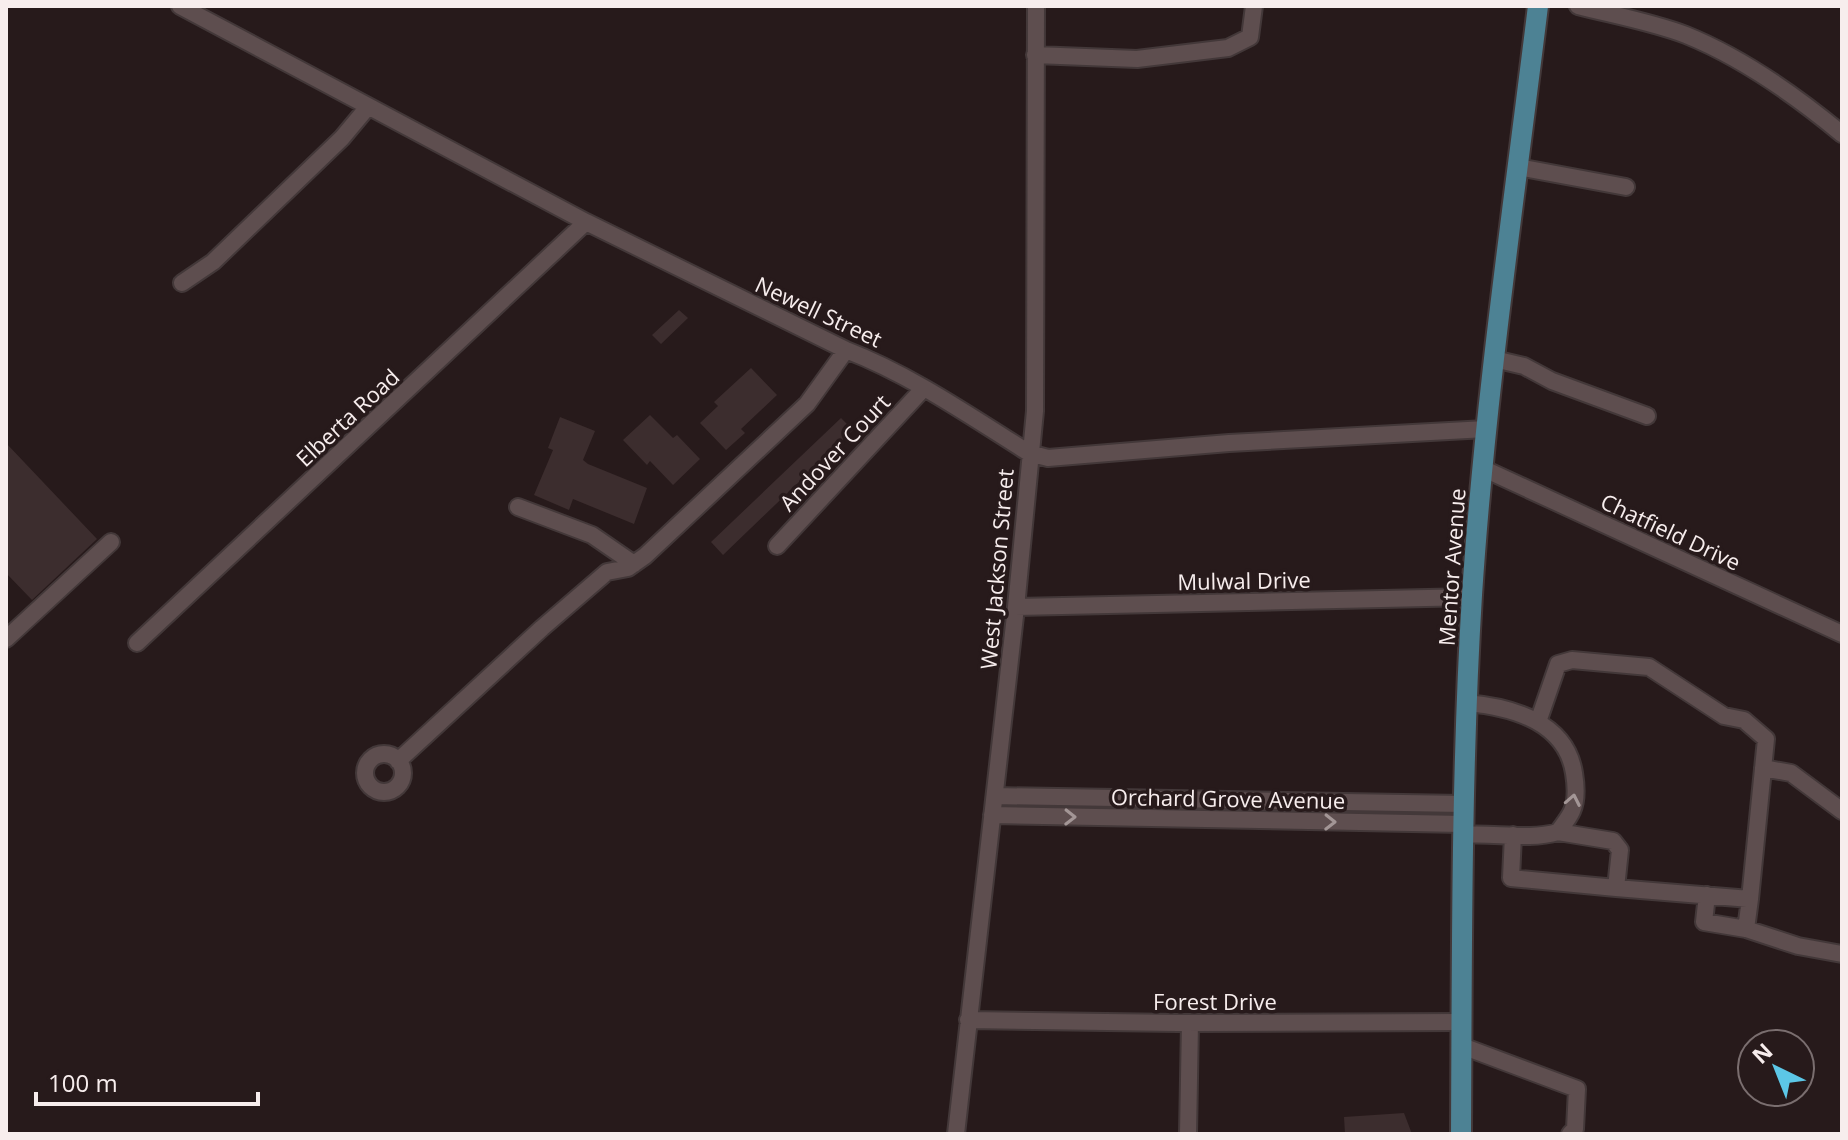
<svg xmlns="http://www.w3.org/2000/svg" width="1848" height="1140" font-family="'Open Sans',sans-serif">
	<rect width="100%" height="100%" fill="#271a1b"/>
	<!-- building -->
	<path fill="#3c2d2e" d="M679 310 688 318 661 344 652 335Z
		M751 368 777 395 741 429 745 433 726 450 700 423 718 406 714 402Z
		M650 415 673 438 677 435 700 459 673 485 650 461 647 465 623 440Z
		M560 417 595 431 583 460 588 464 647 488 634 524 573 499 569 510 534 495 553 450 548 448Z
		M841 418 853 430 723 555 711 542Z
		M6 443 97 539 32 600 6 573Z
		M1404 1113 1412 1134H1345L1344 1117Z"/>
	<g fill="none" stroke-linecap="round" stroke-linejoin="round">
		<!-- minor casing -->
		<g stroke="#433839" stroke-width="20">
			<path id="minor" d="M180 6 586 222 846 350C911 375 970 416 1029 453L1048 458 1229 443 1486 429
				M1578 6C1613 15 1652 22 1686 35 1743 58 1795 95 1842 134
				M1035 55 1137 59 1228 48 1250 37 1254 6
				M1518 167 1626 187
				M182 283 213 262 342 138 367 108
				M1494 359 1524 366 1552 381 1647 416
				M1482 468 1842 634
				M518 507 592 535 634 564
				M777 546 924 388
				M1016 607 1472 597
				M6 639 111 542
				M137 643 586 222
				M1538 722 1558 664 1572 660 1649 667 1724 716 1744 720 1766 739 1750 899 1616 888
				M365 773a19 19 0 1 1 38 0a19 19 0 1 1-38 0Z
				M398 761 542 628 607 572 628 568 645 556 807 404 846 350
				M1763 768 1791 773 1842 811
				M995 796 1463 804
				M992 815 1462 824
				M1462 835C1494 832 1527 841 1558 832 1563 825 1569 818 1572 811 1577 800 1576 785 1574 773 1566 722 1512 707 1467 703
				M1513 835 1511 878 1616 888 1620 850 1613 841 1558 832
				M1707 895 1704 922 1746 929 1750 899
				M1746 929 1798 946 1842 954
				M968 1020 1178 1023 1462 1022
				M1462 1046 1577 1089 1575 1129 1570 1134
				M956 1134 1016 607 1035 411 1036 6
				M1188 1134 1190 1023"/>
		</g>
		<!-- major casing -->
		<g stroke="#433839" stroke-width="24">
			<path id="major" d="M1461 1134C1462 954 1461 775 1472 595 1485 398 1514 202 1538 6"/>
		</g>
		<!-- minor -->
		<use href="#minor" stroke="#5e4e4f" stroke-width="16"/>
		<!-- major -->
		<use href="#major" stroke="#4d8294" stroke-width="20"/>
	</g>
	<!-- one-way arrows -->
	<defs><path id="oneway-chevron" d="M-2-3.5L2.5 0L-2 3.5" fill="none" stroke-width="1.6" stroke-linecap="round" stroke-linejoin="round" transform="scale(2)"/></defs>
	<g stroke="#a39696">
		<use href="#oneway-chevron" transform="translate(1573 800) rotate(-79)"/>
		<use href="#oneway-chevron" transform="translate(1070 817) rotate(1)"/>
		<use href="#oneway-chevron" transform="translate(1330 822) rotate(1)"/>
	</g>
	<g text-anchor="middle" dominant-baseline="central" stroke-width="7" stroke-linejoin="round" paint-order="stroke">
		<!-- street labels -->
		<g font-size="22" fill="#f7eded" stroke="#271a1b">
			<text transform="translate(819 311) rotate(25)">Newell Street</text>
			<text transform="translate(347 417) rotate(-43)">Elberta Road</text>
			<text transform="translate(834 452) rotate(-47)">Andover Court</text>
			<text transform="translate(1671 531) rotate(25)">Chatfield Drive</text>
			<text transform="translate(1451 567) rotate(-86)">Mentor Avenue</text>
			<text transform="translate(996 569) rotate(-85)">West Jackson Street</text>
			<text transform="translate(1244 580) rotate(-1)">Mulwal Drive</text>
			<text transform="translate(1228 798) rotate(1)">Orchard Grove Avenue</text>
			<text x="1215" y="1001">Forest Drive</text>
		</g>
	</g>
	<!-- border -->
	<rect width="1848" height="1140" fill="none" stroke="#f7eded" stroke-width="16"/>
	<!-- north arrow -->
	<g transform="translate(1776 1068) rotate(317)"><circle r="38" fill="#271a1b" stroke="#7a6e6f" stroke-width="2"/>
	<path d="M0-6L14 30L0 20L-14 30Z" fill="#5cc7e7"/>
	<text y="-12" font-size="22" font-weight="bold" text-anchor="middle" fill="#f7eded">N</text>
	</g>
	<!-- scale -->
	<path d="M36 1092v12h222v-12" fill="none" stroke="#f7eded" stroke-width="4"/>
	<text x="48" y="1092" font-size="24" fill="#f7eded" stroke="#271a1b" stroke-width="6" paint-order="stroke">100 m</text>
</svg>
